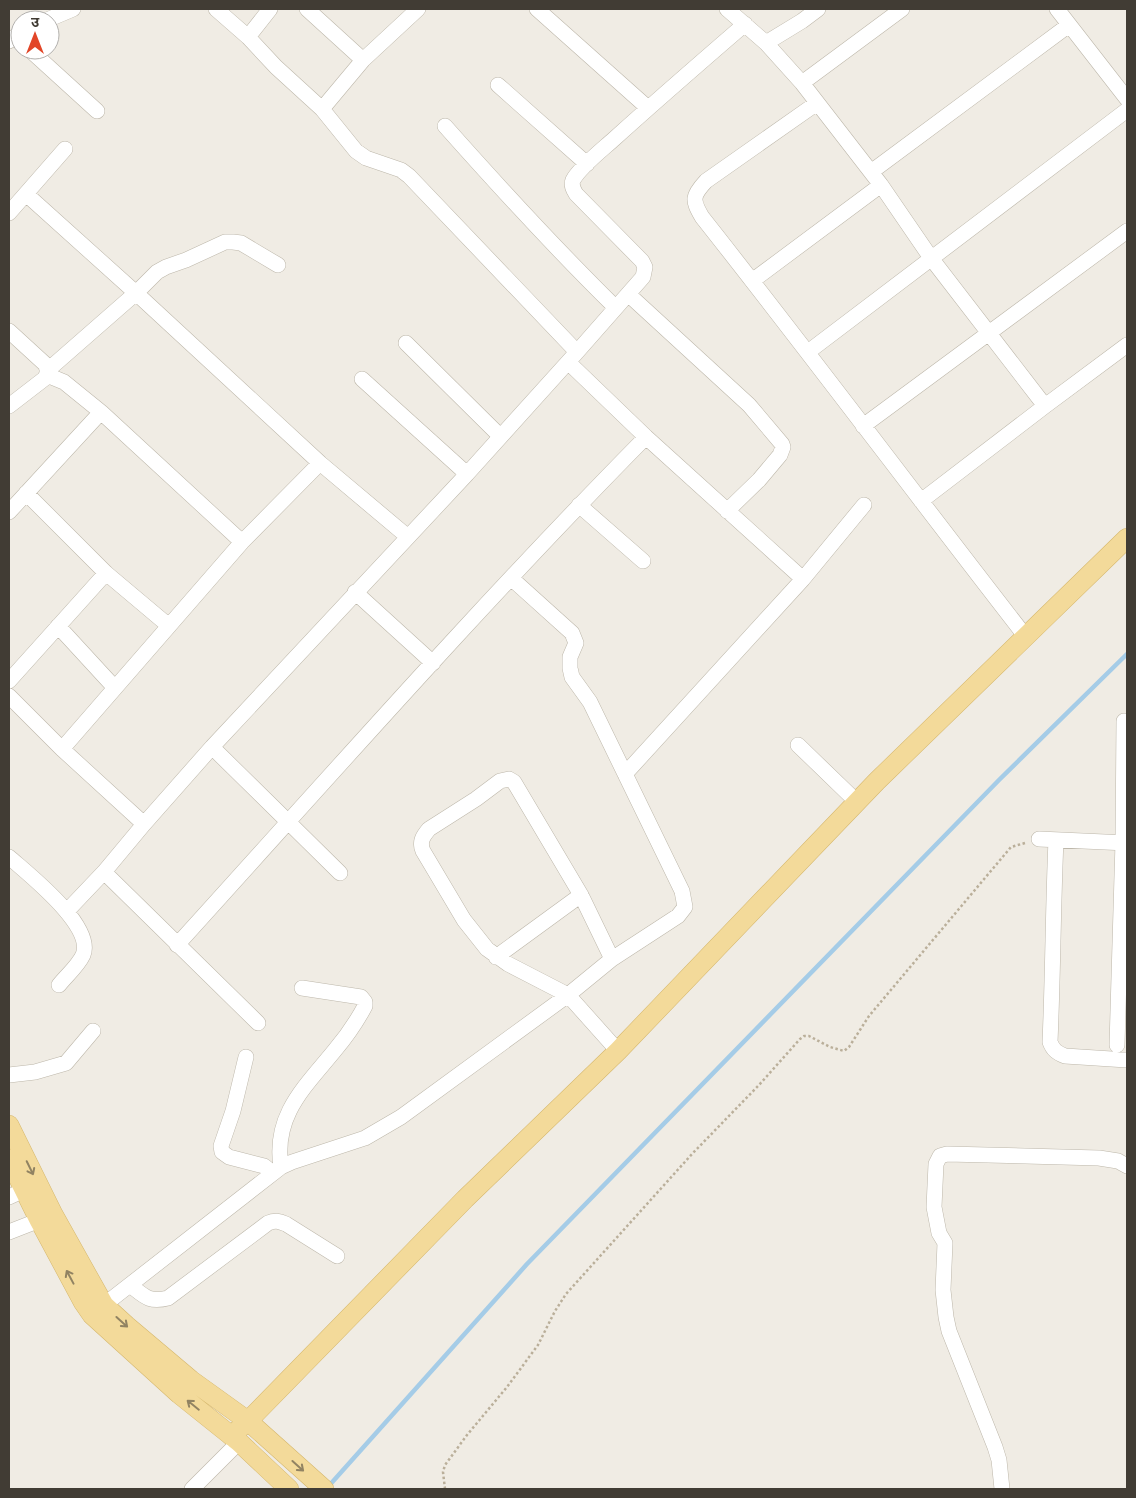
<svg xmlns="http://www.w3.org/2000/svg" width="1136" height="1498" font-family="Barlow,'Noto Sans Devanagari',sans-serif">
	<rect width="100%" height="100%" fill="#f0ece4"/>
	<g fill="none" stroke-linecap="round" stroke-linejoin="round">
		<!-- stream -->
		<path stroke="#a5cce7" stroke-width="4.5" d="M327 1488 527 1264 999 780 1127 654"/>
		<!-- minor casing -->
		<g stroke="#bdb7aa" stroke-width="16">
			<path id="minor" d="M216 9 248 37 276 67 322 109 356 151 366 158 401 170 409 176 577 352
				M307 9 363 60
				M537 9 648 108
				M727 9 766 43 802 83 881 185 931 258 1045 406
				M1057 9 1127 99
				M47 20 73 9
				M248 37 270 9
				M9 41 20 33
				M766 43 802 21 818 9
				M30 50 97 111
				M802 83 902 9
				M498 85 587 164
				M817 103 706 181C692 196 692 200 702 217 812 356 917 497 1026 637
				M322 109 363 60 418 9
				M445 126C500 188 556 249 615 307
				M871 172 1069 25
				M26 194 136 293 320 463
				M9 213 65 149
				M752 281 881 185
				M628 294 749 405 782 444 783 447 780 455 759 480 727 511
				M9 331 45 364C48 370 48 374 44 379L9 406
				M406 343 500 436
				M808 352 1127 110
				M568 362 646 437 803 579
				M48 370 136 293 157 272 166 267 186 260 225 242H233L241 243 278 265
				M47 375 64 382 101 412 242 542 320 463 408 537
				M863 426 1127 231
				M467 474 577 352 643 277 645 267 642 261 576 194C573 189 571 185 573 180 580 167 603 149 614 139 657 100 701 62 745 24
				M26 493 106 573 169 626
				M921 501 1045 406 1127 345
				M579 505 643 561
				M9 512 101 412
				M355 592 433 663
				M58 626 115 688
				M9 681 106 573
				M9 696 62 749 144 824 212 747 467 474 362 379
				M798 745 857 802
				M212 747 340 873
				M62 749 242 542
				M625 774 803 579 864 505
				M1039 839 1127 843
				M1056 840C1053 907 1053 974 1050 1042 1053 1050 1057 1053 1065 1056L1127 1060
				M9 857C28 874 95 926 83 955 78 966 66 976 59 985
				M104 872 258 1023
				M67 911 104 872 144 824
				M177 945C332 774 484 601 646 437
				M496 957 581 895
				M612 959 581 895 514 782 509 779 500 781 476 799 429 829C423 836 419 842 423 851L464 920 487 949 508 964 568 995 618 1051
				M1117 1045 1123 842 1124 721
				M246 1057 233 1111 221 1146 222 1152 229 1157 264 1166 273 1173
				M9 1075 35 1072 66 1063 93 1031
				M281 1167C273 1115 305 1087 335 1050 346 1037 357 1021 365 1006V1002L361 997 302 988
				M9 1197 24 1190
				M9 1232 50 1216
				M130 1285C144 1296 149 1303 168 1298L268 1223C275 1220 279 1221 286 1224L337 1256
				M95 1312 281 1167 292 1162 365 1138 401 1117 568 995 612 959 678 916 685 907 682 891 590 702 572 677 570 668V657L576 643 572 633 511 578
				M192 1489 239 1442
				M1002 1489 999 1460 995 1447 949 1331 946 1317 943 1290 945 1243 939 1233 934 1207 936 1164 940 1156 947 1154 1099 1158 1118 1161 1127 1166"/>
		</g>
		<!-- major casing -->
		<g stroke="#d5b76c" stroke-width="20">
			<path id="major" d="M9 1125 53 1214 104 1305 127 1326 191 1380 248 1421 324 1489
				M9 1159 39 1220 83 1302 92 1315 179 1394 239 1442 289 1489
				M231 1436 248 1421 465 1199 618 1051 877 781 1127 538"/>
		</g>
		<!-- path -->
		<path stroke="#baaf9a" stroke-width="2.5" stroke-dasharray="2.5 2.5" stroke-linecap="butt" d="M445 1489 443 1472 445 1465 467 1435 507 1387 538 1345 555 1311 566 1294 692 1154 759 1085 800 1039 804 1036H809L830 1047 844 1051 849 1047 869 1016 1011 847 1025 843"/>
		<!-- minor -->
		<use href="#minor" stroke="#fff" stroke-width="15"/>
		<!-- major -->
		<use href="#major" stroke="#f3da9a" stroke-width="19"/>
	</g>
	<!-- one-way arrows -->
	<defs><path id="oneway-shaft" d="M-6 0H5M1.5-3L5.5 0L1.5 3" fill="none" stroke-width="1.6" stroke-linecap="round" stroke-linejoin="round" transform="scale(1.25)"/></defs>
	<g stroke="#918362">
		<use href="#oneway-shaft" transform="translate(30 1168) rotate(64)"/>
		<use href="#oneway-shaft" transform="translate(70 1277) rotate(-118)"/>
		<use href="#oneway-shaft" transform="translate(122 1322) rotate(42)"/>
		<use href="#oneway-shaft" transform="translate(193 1405) rotate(-141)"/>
		<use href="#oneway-shaft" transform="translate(298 1466) rotate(42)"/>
	</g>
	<!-- border -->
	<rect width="1136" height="1498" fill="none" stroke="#413c34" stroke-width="20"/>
	<!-- north arrow -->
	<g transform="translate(35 35)"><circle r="24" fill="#ffffff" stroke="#b3b1ae"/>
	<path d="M0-4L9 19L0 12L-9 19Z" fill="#e24628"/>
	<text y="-8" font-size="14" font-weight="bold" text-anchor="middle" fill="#413c34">उ</text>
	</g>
</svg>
